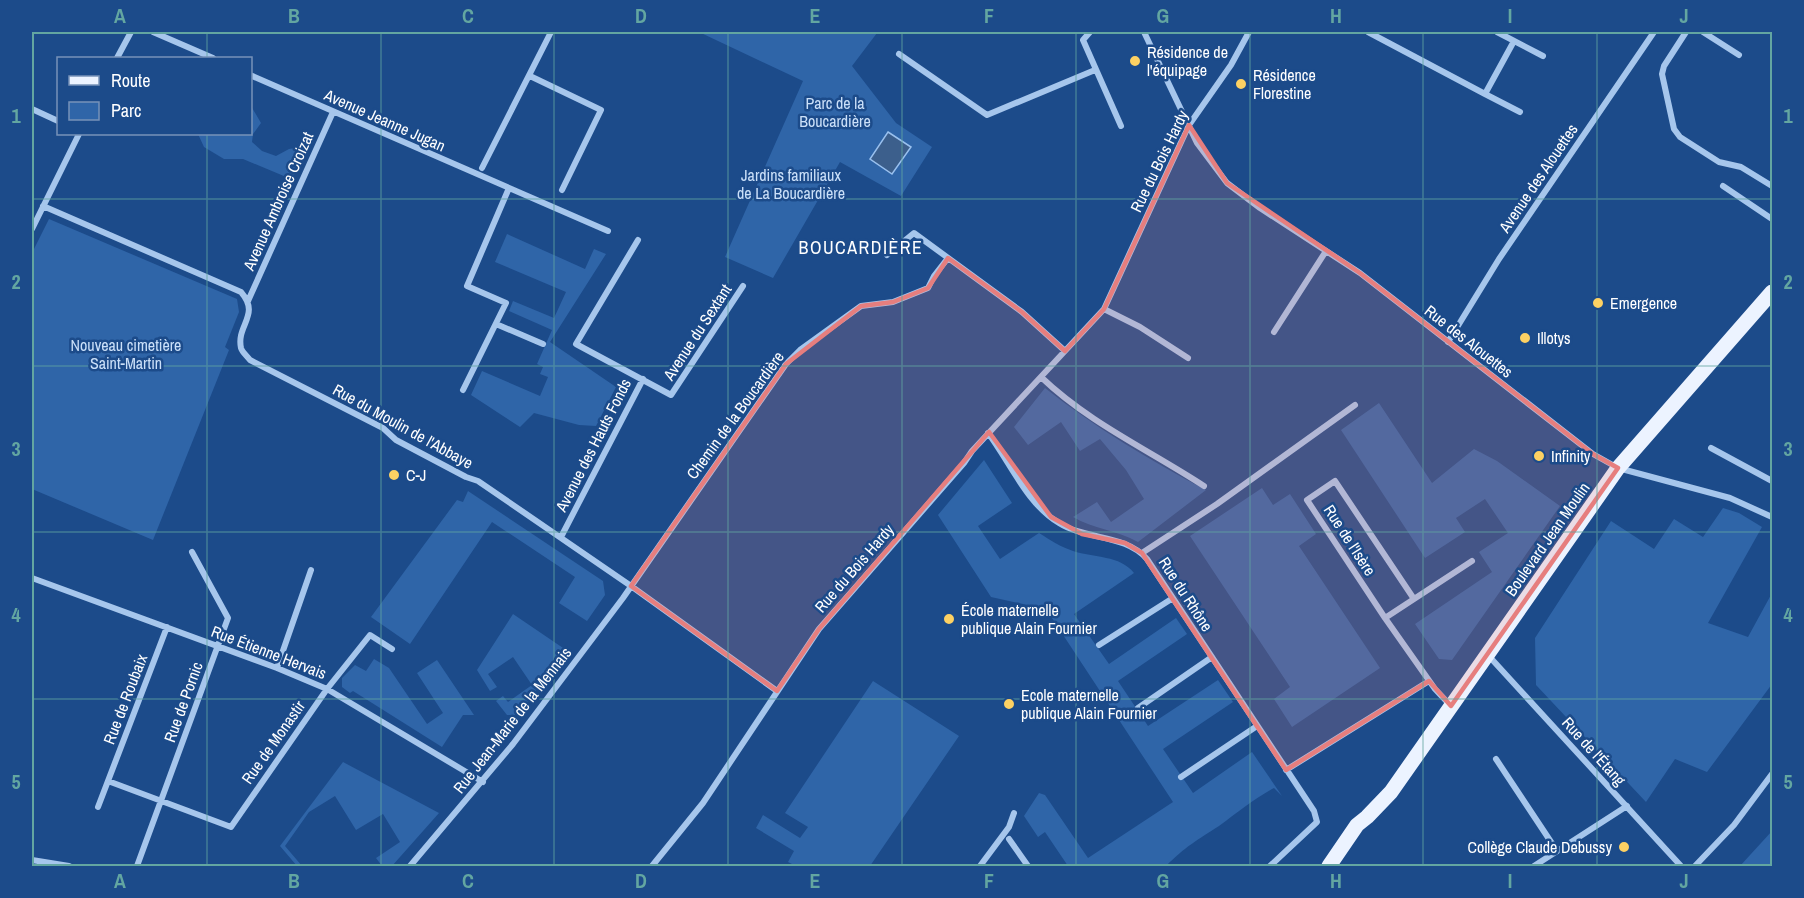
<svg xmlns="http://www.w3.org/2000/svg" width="1804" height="898" font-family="'Archivo Narrow',sans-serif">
	<rect width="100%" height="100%" fill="#1c4b8a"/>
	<!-- green -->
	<path fill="#2f65a8" d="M699 32H885L877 33 852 66 896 123 932 147 901 196 840 162 773 278 725 257 803 81Z
		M251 106 261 123 253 134 252 142 262 151 276 156 289 149 304 147 305 159 291 179 243 159H224L204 147 198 134H250Z
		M49 219 237 299 239 312 225 347 229 350 153 540 32 489V253Z
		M507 234 585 269 594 249 606 254 550 342 616 387 596 426 579 425 534 413 520 427 471 395 482 371 540 396 548 377 540 374 543 367 537 364 552 330 509 311 513 301 554 318 566 292 495 262Z
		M1045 388C1096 428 1149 460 1206 490L1138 542C1117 530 1093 529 1073 517L1097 502 1111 522 1144 499 1126 470 1100 439 1080 451 1061 422 1028 445 1014 427Z
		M1379 403 1432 483 1474 449 1497 461 1560 506 1452 660 1439 659 1415 624 1492 572 1479 552 1508 533 1485 499 1456 518 1465 532 1425 558 1341 430Z
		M984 460 1012 503 978 526 1000 559 1039 533C1050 540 1061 547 1073 551 1094 558 1120 555 1134 573L1074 614 1109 664 1176 618 1187 634 1118 681 1148 726 1218 680 1233 702 1163 749 1193 793 1252 752 1282 796 1274 788C1254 799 1237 813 1219 826 1197 840 1185 847 1166 866H1068L1045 832 1038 837 1024 816 1039 793 1045 795 1088 858 1173 802 1046 609 991 597 938 515Z
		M1262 488 1273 505 1290 494 1316 534 1299 546 1380 668 1292 727 1274 699 1290 687 1190 536Z
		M468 491 603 581 605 595 587 621 559 603 575 577 492 522 410 644 371 617 457 500 463 502Z
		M1723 508 1739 513 1762 527 1708 623 1748 637 1772 593V684L1707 772 1675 759 1646 802 1536 685 1535 638 1611 521 1654 549 1674 519 1703 537Z
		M513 614 566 650 518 715H507L496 701 503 696 508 702 532 685 513 657 488 674 497 687 490 691 477 670Z
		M374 659 389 668 427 724 443 713 417 673 437 660 474 715H463L442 747 353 691 350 693 342 687V678L355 665 366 671Z
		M873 681 959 736 870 866H796L788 862 794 851 756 828 763 815 800 838 808 827 785 813Z
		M343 762 439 813 392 866H382L376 858 400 842 383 814 356 830 335 796 309 812 285 846 302 866H297L280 846Z
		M1772 831V866H1740Z"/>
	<!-- water -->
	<path fill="#3c5f8c" stroke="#99c0ee" stroke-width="1.5" d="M888 132 911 147 892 174 870 159Z"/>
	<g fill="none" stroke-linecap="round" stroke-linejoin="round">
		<!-- minor -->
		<path stroke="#a6c6ec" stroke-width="6" d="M153 32 213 58
			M1090 32 1083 40 1121 126
			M1144 32 1197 143 1227 183 1260 208 1360 273 1593 454 1618 468 1730 498 1772 517
			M1368 32 1485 94 1514 41
			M1497 32 1543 56
			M1686 32 1664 66 1662 74 1674 129 1680 137 1719 162 1741 167 1772 186
			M1703 32 1739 55
			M899 54 987 115 1095 70
			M117 58 131 32
			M250 75 608 231
			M530 76 601 110 562 190
			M1485 94 1520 112
			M32 109 58 121
			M482 168 551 32
			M1723 186 1772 219
			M43 206 241 292C261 315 236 325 241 348 242 352 247 356 250 360L383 428 396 440 466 477 478 481 631 586 777 691
			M32 229 79 134
			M638 240 576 344 671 395 743 286
			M887 255 914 233 1022 312 1065 351
			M248 301 333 112
			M1104 309 1140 327 1188 358
			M496 324 543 344
			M1274 332 1326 251
			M1448 342 1499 259 1654 32
			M1041 377C1089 423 1149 450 1204 486
			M463 390 506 303 467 286 509 188
			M988 433C1010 462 1027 504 1059 523 1086 540 1125 534 1147 559L1314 811 1317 822 1270 866
			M1711 448 1772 481
			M561 537 643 379
			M1142 553 1217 504 1355 405
			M32 578 277 668 327 689 483 782
			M1385 618 1414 599
			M1099 645 1173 598
			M1487 654 1681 866
			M277 668 311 570
			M1450 705 1435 689 1385 618 1307 500 1335 481 1414 599 1472 561
			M1138 708 1212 657
			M1496 759 1557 851
			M1286 770 1429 681
			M1181 777 1257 726
			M108 781 231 827 327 689 370 635 392 649
			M98 807 167 627
			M1009 839 1028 866
			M32 860 69 866
			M137 866 228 618 192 552
			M410 866 513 744 623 598 786 364 800 350 861 306 893 302 928 288 934 276 948 258
			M652 866 703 803 819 629 964 463 972 451 1104 309 1189 125 1231 65 1249 32
			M980 866 1009 827 1014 813
			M1534 866 1627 806
			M1695 866 1734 825 1772 774"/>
		<!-- primary -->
		<path stroke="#ecf3ff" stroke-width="15" d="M1329 866 1357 825 1367 817 1391 792 1618 468 1772 292"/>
	</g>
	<!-- marked area -->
	<path fill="#e67e7e" fill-opacity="0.2" stroke="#e67e7e" stroke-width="4.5" stroke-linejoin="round" d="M1189 125 1227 183 1360 273 1593 454 1618 468 1451 706 1429 681 1286 770 1142 553 1125 543 1082 534 1051 517 989 432 819 629 777 691 631 586 786 364 861 306 893 302 928 288 948 258 1022 312 1065 351 1104 309Z"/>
	<!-- grid -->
	<path fill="none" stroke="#63a6a1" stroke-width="1.5" stroke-opacity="0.55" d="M207 32V58M381 32V866M554 32V866M728 32V866M902 32V866M1076 32V866M1250 32V866M1423 32V866M1597 32V866M207 134V866M32 199H1772M32 366H1772M32 532H1772M32 699H1772"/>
	<!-- markers -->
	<g fill="#fdd163" stroke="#1c4b8a" stroke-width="2">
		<circle cx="1135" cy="61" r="6"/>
		<circle cx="1241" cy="84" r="6"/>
		<circle cx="1598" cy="303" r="6"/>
		<circle cx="1525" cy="338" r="6"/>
		<circle cx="1539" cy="456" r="6"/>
		<circle cx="394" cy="475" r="6"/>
		<circle cx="949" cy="619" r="6"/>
		<circle cx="1009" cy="704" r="6"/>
		<circle cx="1624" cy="847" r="6"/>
	</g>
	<g text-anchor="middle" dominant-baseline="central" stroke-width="5" stroke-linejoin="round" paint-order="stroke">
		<!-- poi labels -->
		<g font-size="16" fill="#fff" stroke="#1c4b8a" text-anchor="start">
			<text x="1147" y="52">Résidence de<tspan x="1147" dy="18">l'équipage</tspan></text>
			<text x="1253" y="75">Résidence<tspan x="1253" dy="18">Florestine</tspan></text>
			<text x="1610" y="303">Emergence</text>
			<text x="1537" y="338">Illotys</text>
			<text x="1551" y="456">Infinity</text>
			<text x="406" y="475">C-J</text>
			<text x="961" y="610">École maternelle<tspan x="961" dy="18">publique Alain Fournier</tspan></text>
			<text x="1021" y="695">Ecole maternelle<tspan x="1021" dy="18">publique Alain Fournier</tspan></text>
			<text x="1612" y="847" text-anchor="end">Collège Claude Debussy</text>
		</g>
		<!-- park labels -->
		<g font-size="16" fill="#cbe0f9" stroke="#1c4b8a">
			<text x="835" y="103">Parc de la<tspan x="835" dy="18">Boucardière</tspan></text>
			<text x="791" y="175">Jardins familiaux<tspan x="791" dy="18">de La Boucardière</tspan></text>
			<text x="126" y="345">Nouveau cimetière<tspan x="126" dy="18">Saint-Martin</tspan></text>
		</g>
		<!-- street labels -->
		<g font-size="16" fill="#fff" stroke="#1c4b8a">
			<text transform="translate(385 120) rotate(24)">Avenue Jeanne Jugan</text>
			<text transform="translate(1159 161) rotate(-64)">Rue du Bois Hardy</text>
			<text transform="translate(1538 178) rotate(-56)">Avenue des Alouettes</text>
			<text transform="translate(278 201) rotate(-66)">Avenue Ambroise Croizat</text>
			<text transform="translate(697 332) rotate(-57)">Avenue du Sextant</text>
			<text transform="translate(1469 341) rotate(38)">Rue des Alouettes</text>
			<text transform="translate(735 415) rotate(-54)">Chemin de la Boucardière</text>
			<text transform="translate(403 426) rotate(29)">Rue du Moulin de l'Abbaye</text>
			<text transform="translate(593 445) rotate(-63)">Avenue des Hauts Fonds</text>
			<text transform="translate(1547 539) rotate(-55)">Boulevard Jean Moulin</text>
			<text transform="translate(1350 540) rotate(57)">Rue de l'Isère</text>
			<text transform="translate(854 568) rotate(-49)">Rue du Bois Hardy</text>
			<text transform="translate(1186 594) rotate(57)">Rue du Rhône</text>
			<text transform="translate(269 652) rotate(21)">Rue Étienne Hervais</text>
			<text transform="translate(125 699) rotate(-69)">Rue de Roubaix</text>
			<text transform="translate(183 702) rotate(-70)">Rue de Pornic</text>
			<text transform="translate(512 720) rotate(-52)">Rue Jean-Marie de la Mennais</text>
			<text transform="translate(273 742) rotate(-55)">Rue de Monastir</text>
			<text transform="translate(1594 751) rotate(48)">Rue de l'Étang</text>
		</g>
		<!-- neighbourhood labels -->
		<g font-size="18" letter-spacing="1.5" fill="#fff" stroke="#1c4b8a">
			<text x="861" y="247">BOUCARDIÈRE</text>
		</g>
	</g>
	<!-- border -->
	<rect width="1804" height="898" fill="none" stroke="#1c4b8a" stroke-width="66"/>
	<!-- legend -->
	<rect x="57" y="57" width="195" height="78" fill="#1c4b8a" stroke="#7793b9" stroke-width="1.5"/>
	<rect x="69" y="76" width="30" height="9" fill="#ecf3ff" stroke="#7793b9" stroke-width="1.5"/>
	<text x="111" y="87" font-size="18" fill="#ffffff">Route</text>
	<rect x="69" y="102" width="30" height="18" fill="#2f65a8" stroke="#7793b9" stroke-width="1.5"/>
	<text x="111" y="117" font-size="18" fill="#ffffff">Parc</text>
	<rect x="33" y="33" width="1738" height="832" fill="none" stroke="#63a6a1" stroke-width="2"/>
	<g font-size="20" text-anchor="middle" font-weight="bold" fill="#63a6a1">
		<text x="120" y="23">A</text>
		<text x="294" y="23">B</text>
		<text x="468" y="23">C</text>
		<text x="641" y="23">D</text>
		<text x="815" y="23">E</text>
		<text x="989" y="23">F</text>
		<text x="1163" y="23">G</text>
		<text x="1336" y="23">H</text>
		<text x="1510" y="23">I</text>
		<text x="1684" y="23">J</text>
		<text x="16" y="123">1</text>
		<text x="1788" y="123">1</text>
		<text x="16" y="289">2</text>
		<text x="1788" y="289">2</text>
		<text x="16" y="456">3</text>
		<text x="1788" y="456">3</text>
		<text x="16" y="622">4</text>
		<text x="1788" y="622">4</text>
		<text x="16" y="789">5</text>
		<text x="1788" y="789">5</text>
		<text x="120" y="888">A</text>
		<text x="294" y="888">B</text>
		<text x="468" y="888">C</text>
		<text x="641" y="888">D</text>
		<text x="815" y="888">E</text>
		<text x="989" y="888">F</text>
		<text x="1163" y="888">G</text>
		<text x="1336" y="888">H</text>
		<text x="1510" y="888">I</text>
		<text x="1684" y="888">J</text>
	</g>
</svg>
